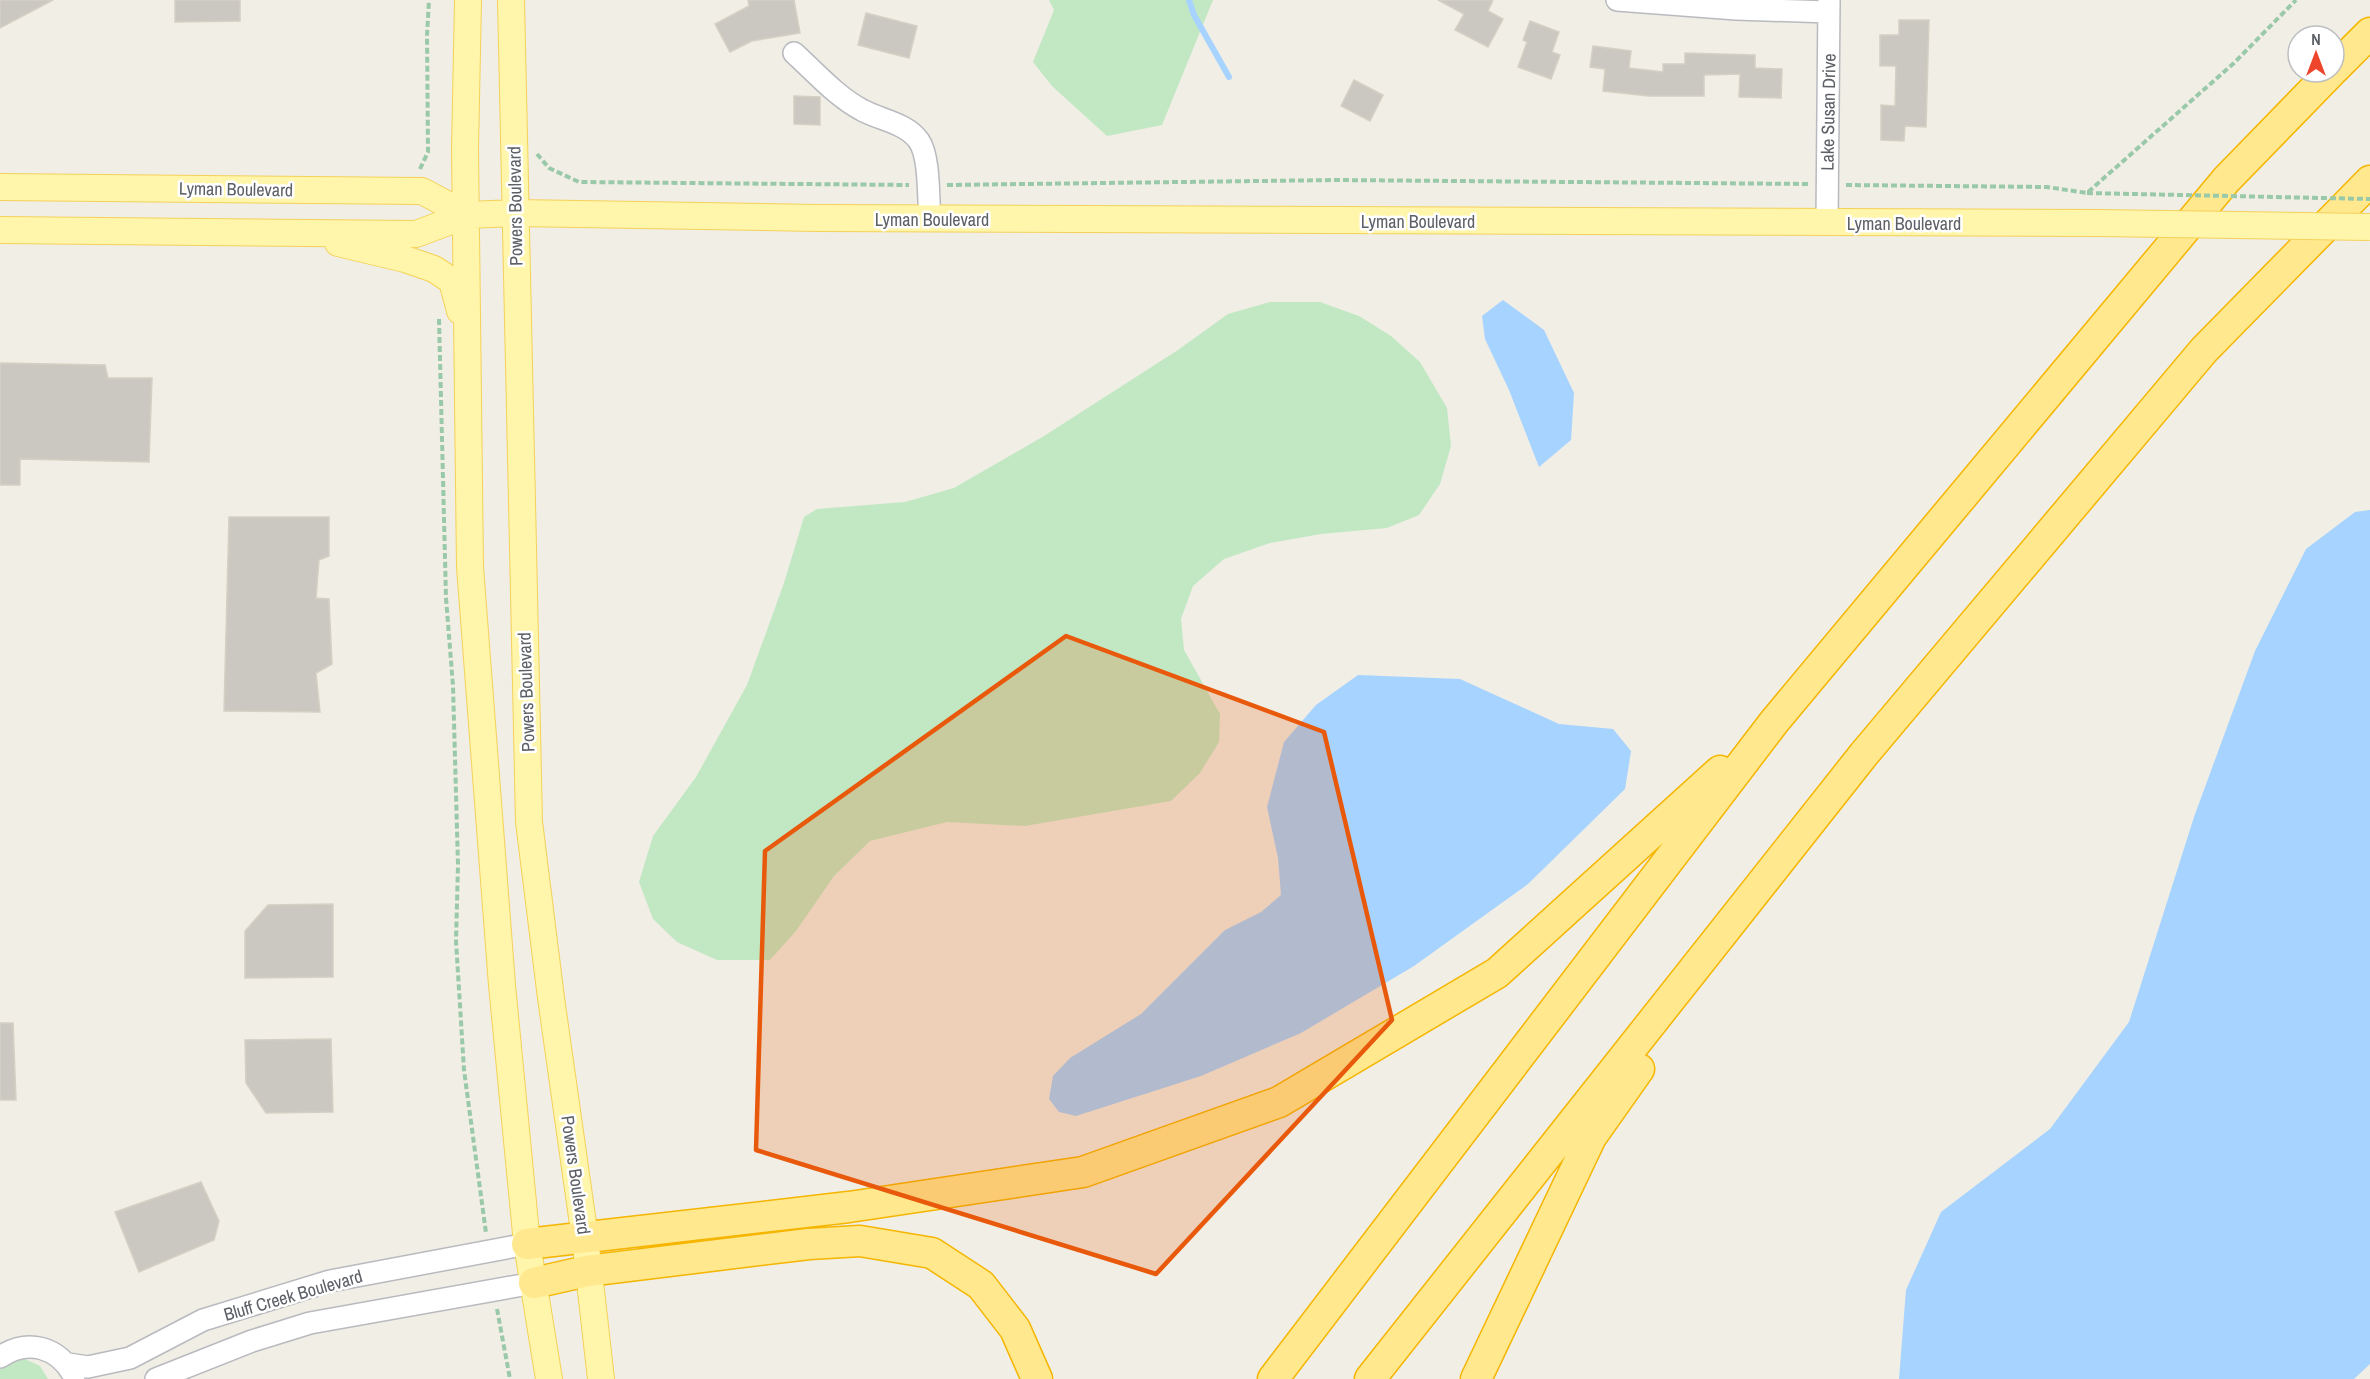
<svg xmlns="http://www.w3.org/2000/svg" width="2370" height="1379" font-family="'Archivo Narrow',sans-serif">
	<rect width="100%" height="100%" fill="#f0eee5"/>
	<!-- green -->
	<path fill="#c1e8c3" d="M1049 0H1213L1162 125 1107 136 1052 86 1033 62 1054 10Z
		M1270 302H1320L1359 316 1391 336 1420 362 1447 408 1451 446 1440 484 1419 515 1387 528 1321 534 1270 543 1224 559 1193 586 1181 619 1184 650 1220 714 1219 742 1200 773 1171 801 1025 826 947 822 870 841 834 876 796 931 770 960H717L677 942 653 919 639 882 653 836 696 777 747 685 784 583 804 517 817 509 905 502 954 488 1044 436 1178 350 1228 314Z
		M23 1358 40 1366 48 1379H0V1369L6 1363Z"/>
	<!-- water -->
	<path fill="#a6d3ff" d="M1503 300 1544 330 1574 393 1571 440 1539 467 1509 390 1485 339 1482 316Z
		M2370 510V1364L2354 1379H1899L1906 1290 1941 1212 2050 1129 2129 1022 2194 817 2255 651 2306 549 2355 512Z
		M1358 675 1460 679 1559 724 1613 729 1631 751 1625 789 1528 884 1414 966 1301 1033 1201 1076 1076 1116 1059 1112 1049 1099 1053 1076 1070 1058 1141 1014 1225 930 1261 912 1281 895 1278 858 1267 807 1284 742 1316 705Z"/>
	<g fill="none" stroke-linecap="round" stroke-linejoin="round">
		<!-- stream -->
		<path stroke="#a6d3ff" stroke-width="6" d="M1189 0 1194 15 1229 77"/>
	</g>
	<!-- building -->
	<path fill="#cbc8c2" stroke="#d5d0c3" stroke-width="1.5" d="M0 0H53L0 28Z
		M175 0H240V21L175 22Z
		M748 0H794L800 33 752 41 730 52 715 24 749 6Z
		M1438 0H1493L1488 11 1503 19 1488 47 1455 30 1464 14Z
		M866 13 917 26 909 58 858 45Z
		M1899 20H1929L1926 127 1905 126 1904 141 1881 140V105L1895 106 1896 66H1880V35H1899Z
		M1530 21 1559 32 1552 52 1560 55 1551 79 1518 67 1527 42 1523 40Z
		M1593 46 1631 51 1629 68 1663 72V64H1685V53L1755 55V68L1782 69 1781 98 1739 97 1740 74 1704 75V96H1649L1603 91 1605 69 1590 67Z
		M1354 80 1383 95 1370 121 1341 106Z
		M794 96 820 97V125L794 124Z
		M0 363 105 365 108 378H152L149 462 20 459V485H0Z
		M229 517H329V556L319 560 316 598 329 599 332 664 316 673 320 712 224 711Z
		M333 904V977L245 978V931L268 905Z
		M0 1023H13L16 1100H0Z
		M331 1039 333 1112 266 1113 246 1083 245 1040Z
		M201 1182 219 1221 214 1240 139 1272 115 1212Z"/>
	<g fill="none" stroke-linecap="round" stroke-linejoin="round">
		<!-- minor casing -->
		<g stroke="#b8babf" stroke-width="24">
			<path id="minor" d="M1617 0 1736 9 1829 12
				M794 53C815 72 837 97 862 110 880 120 907 123 919 141 930 157 928 198 930 219
				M1827 223 1829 0
				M0 1357C28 1338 58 1347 74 1376
				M68 1364 88 1367 130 1358 203 1320 330 1281 527 1244
				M156 1379 252 1341 310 1323 534 1283"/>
		</g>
		<!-- major casing -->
		<g stroke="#f5d158" stroke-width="28">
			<path id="major" d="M468 0 465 149 470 567 502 985 527 1244 549 1379
				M511 0 529 822 551 998 585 1238 601 1379
				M0 187 422 191 467 215
				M0 230 416 234 467 215 516 213 819 218 2098 223
				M338 243 405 259 434 269 452 281 460 311"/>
		</g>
		<!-- highway casing -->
		<g stroke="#f5b500" stroke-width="33">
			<path id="highway" d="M2334 69 2370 33
				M527 1244 849 1207 1083 1172 1279 1102 1497 973 1720 771
				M534 1283 587 1271 809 1244 860 1241 932 1253 981 1285 1015 1329 1037 1379
				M1273 1379 1774 722 2226 180 2331 72
				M1370 1379 1864 754 2204 350 2370 181
				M1476 1379 1591 1137 1639 1069"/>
		</g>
		<!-- path -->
		<path stroke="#9ac9aa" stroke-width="4" stroke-dasharray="6 3" stroke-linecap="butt" d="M537 154 549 168 579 182 909 185
			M420 169 428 152 427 35 429 0
			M947 185 1337 180 1809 184
			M1846 185 2047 187 2087 193 2234 63 2296 0
			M439 319 446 598 453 686 458 865 456 941 464 1070 486 1233
			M497 1309 510 1379"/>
		<!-- minor -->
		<use href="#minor" stroke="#fff" stroke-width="21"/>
		<!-- major -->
		<use href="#major" stroke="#fff6ab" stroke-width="26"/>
		<!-- highway -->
		<use href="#highway" stroke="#ffe88d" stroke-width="30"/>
		<!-- major-bridge casing -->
		<g stroke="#f5d158" stroke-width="28" stroke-linecap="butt">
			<path id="major-bridge" d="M2098 223 2370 227"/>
		</g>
		<!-- path-bridge -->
		<path stroke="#9ac9aa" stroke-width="4" stroke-dasharray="6 3" stroke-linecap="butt" d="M2087 193 2370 199"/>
		<!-- major-bridge -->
		<use href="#major-bridge" stroke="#fff6ab" stroke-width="26"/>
	</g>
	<!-- marked area -->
	<path fill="#e8590c" fill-opacity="0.2" stroke="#e8590c" stroke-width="4.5" stroke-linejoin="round" d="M1066 636 1324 732 1392 1020 1156 1274 756 1150 765 851Z"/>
	<g text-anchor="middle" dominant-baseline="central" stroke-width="5" stroke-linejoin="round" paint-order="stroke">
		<!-- street labels -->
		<g font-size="18" fill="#5d6066" stroke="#fff">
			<text transform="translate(1828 112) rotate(-89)">Lake Susan Drive</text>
			<text transform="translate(236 189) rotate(1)">Lyman Boulevard</text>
			<text transform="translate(515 206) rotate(-91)">Powers Boulevard</text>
			<text x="932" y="219">Lyman Boulevard</text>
			<text x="1418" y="221">Lyman Boulevard</text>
			<text x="1904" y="223">Lyman Boulevard</text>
			<text transform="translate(526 692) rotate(-92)">Powers Boulevard</text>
			<text transform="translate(576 1175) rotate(82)">Powers Boulevard</text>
			<text transform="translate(293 1295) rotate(-16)">Bluff Creek Boulevard</text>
		</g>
	</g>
	<!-- north arrow -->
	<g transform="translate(2316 54)"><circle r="28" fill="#ffffff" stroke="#bebfc2" stroke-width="1.5"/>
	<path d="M0-4.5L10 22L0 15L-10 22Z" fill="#ee462d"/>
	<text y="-9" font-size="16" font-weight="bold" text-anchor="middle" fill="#5d6066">N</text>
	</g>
</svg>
